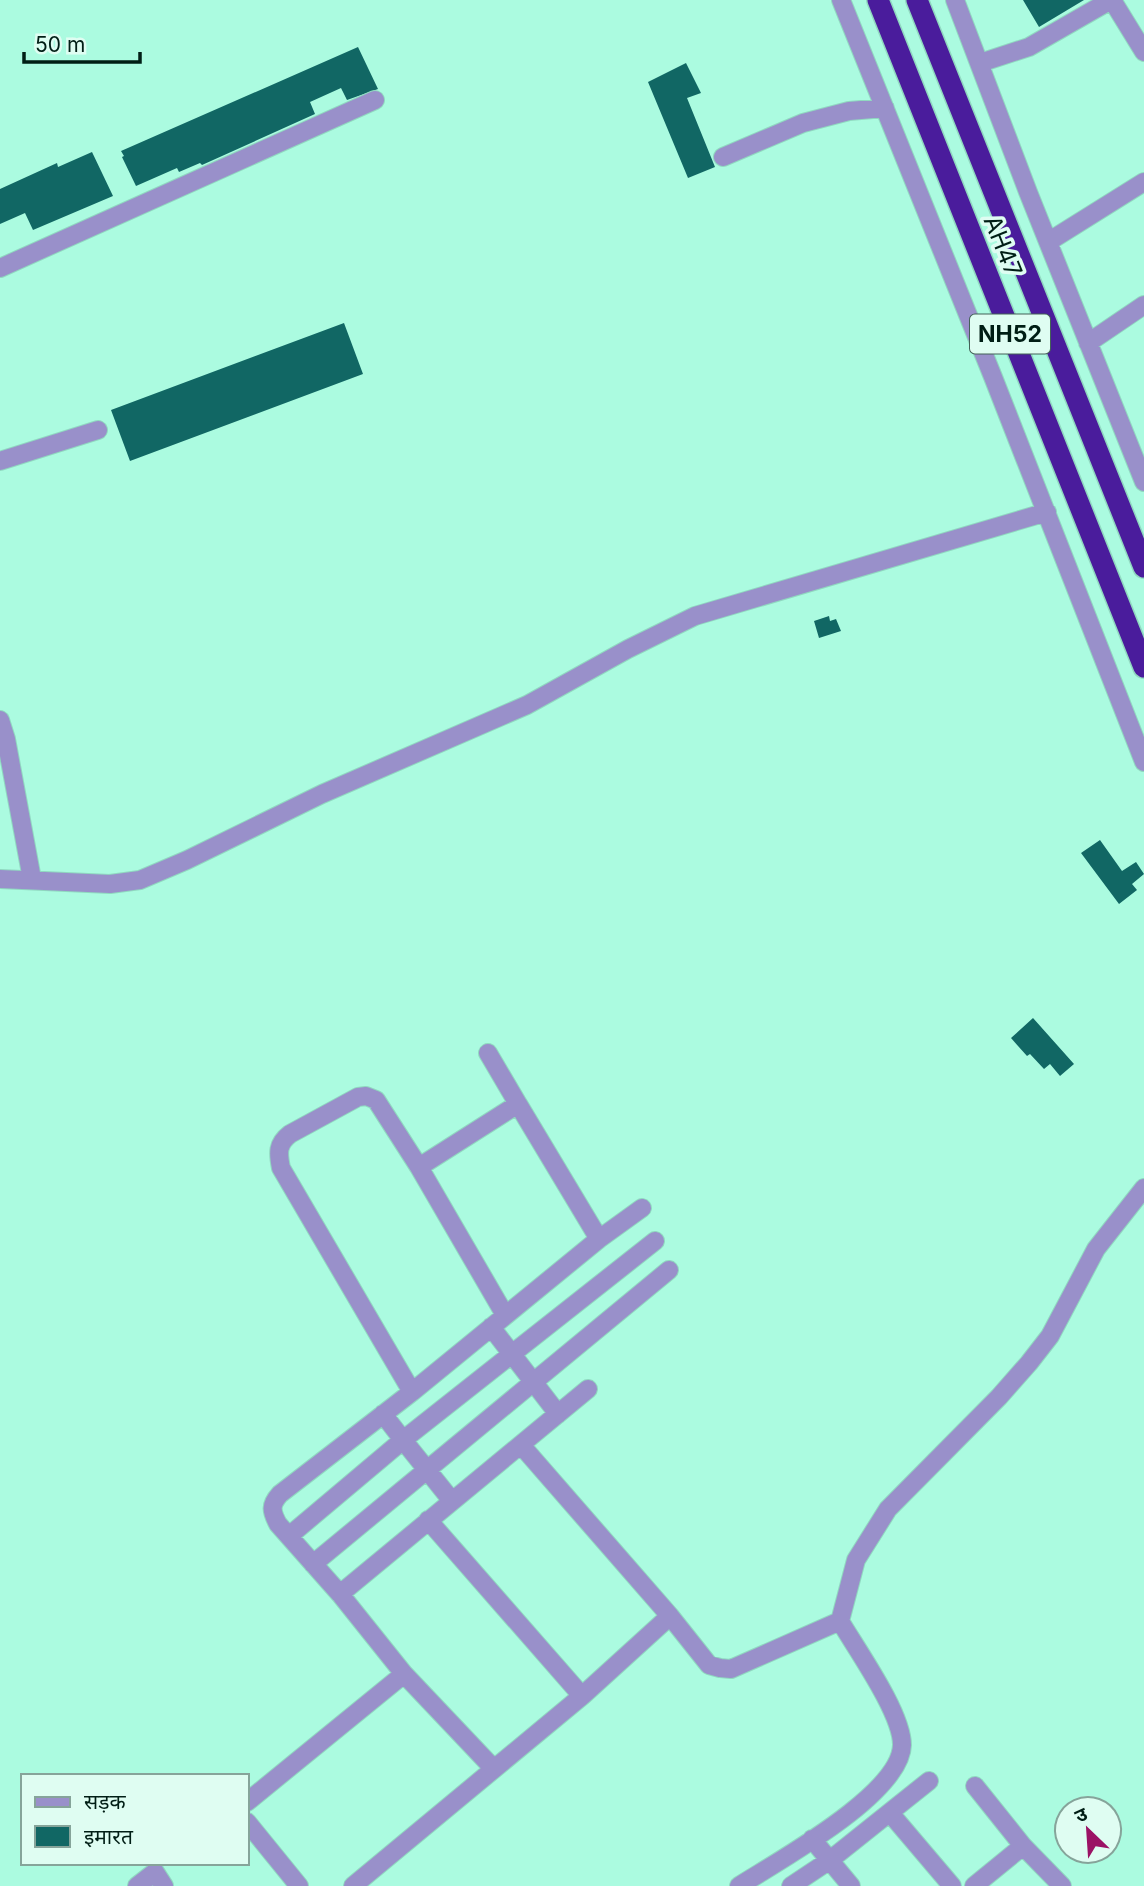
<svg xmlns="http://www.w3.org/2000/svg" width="1144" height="1886" font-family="Inter,'Noto Sans Devanagari',sans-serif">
	<rect width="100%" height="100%" fill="#abfbe0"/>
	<!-- building -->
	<path fill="#116764" d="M1023 0H1084L1039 27Z
		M358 47 378 89 347 100 341 88 310 102 315 114 202 165 200 163 179 172 177 168 136 186 122 157 124 156 121 151Z
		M686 63 701 93 687 98 715 167 688 178 648 82Z
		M92 152 113 196 33 230 25 213 0 224V189L57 163 58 167Z
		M344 323 363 374 130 461 111 410Z
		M829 616 830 621 836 619 841 631 819 638 814 621Z
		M1100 840 1122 871 1136 862 1144 874 1132 884 1137 890 1119 904 1081 853Z
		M1033 1018 1074 1064 1060 1076 1050 1064 1044 1069 1030 1054 1027 1056 1011 1038Z"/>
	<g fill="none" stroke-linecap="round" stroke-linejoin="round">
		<!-- minor casing -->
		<g stroke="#90d8c0" stroke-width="20">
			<path id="minor" d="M841 0 993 377 1144 762
				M955 0 1028 192 1144 482
				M1112 0 1144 52
				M980 63 1029 47 1111 0
				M723 157 803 123 849 111 885 108
				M1048 242 1144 182
				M0 268 375 100
				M1088 343 1144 305
				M0 461 98 430
				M0 720 6 739 32 879
				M0 879 110 884 140 880 187 860 322 794 527 705 628 649 695 616 1047 512
				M488 1053 518 1104
				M419 1167 518 1104 599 1239
				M491 1327 558 1414
				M412 1392 281 1168C278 1153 277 1144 290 1134L358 1097 366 1096 376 1100 419 1167 505 1315
				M452 1501 403 1440 655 1241
				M428 1520 582 1696 670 1616 521 1445
				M289 1536 403 1440 383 1414
				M313 1564 669 1270
				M340 1594 588 1389
				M670 1616 709 1665 720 1668 731 1669 840 1621
				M494 1769 582 1696
				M975 1786 1023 1846 1062 1886
				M247 1802 404 1674 340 1594 278 1524C271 1511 270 1505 280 1494L412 1392 599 1239 642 1208
				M890 1813 952 1886
				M247 1822 299 1886
				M812 1839 851 1886
				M137 1886 155 1872 164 1886
				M353 1886 494 1769 404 1674
				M739 1886C778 1861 901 1794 902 1745 902 1713 857 1650 840 1621L856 1560 888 1509 999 1397 1029 1363 1050 1336 1096 1249 1144 1188
				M791 1886 830 1860 929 1781
				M974 1886 1023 1846"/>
		</g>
		<!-- highway casing -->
		<g stroke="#90d8c0" stroke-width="24">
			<path id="highway" d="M878 0 1144 667
				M917 0 1144 567"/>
		</g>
		<!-- minor -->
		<use href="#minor" stroke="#9990ca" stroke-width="18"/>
		<!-- highway -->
		<use href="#highway" stroke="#4a1c9c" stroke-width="21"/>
	</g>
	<g text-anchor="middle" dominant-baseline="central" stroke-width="7" stroke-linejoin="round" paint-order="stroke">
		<!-- shield labels -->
		<rect fill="#dffdf2" stroke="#436157" stroke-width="2" x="970" y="314.5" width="80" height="39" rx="5"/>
		<g font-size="23" font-weight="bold" fill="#001e15">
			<text x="1010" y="334">NH52</text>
		</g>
		<!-- street labels -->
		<g font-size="24" fill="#001e15" stroke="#dffdf2">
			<text transform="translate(1003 246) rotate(68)">AH47</text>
		</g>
	</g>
	<!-- legend -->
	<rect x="21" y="1774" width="228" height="91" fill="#dffdf2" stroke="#86a49a" stroke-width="2"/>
	<rect x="35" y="1797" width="35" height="10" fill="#9990ca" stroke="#86a49a" stroke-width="2"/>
	<text x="84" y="1809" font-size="21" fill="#001e15">सड़क</text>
	<rect x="35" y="1826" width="35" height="21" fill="#116764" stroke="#86a49a" stroke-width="2"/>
	<text x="84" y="1844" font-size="21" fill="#001e15">इमारत</text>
	<!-- north arrow -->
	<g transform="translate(1088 1830) rotate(335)"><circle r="33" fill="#dffdf2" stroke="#86a49a" stroke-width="2"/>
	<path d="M0-5L12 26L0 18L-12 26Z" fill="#9b1365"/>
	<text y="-10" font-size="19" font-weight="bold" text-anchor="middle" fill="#001e15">उ</text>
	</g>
	<!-- scale -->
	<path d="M24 52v10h116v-10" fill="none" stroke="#001e15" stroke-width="3.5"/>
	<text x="35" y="52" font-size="21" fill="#001e15" stroke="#dffdf2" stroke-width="5" paint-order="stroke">50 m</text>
</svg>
